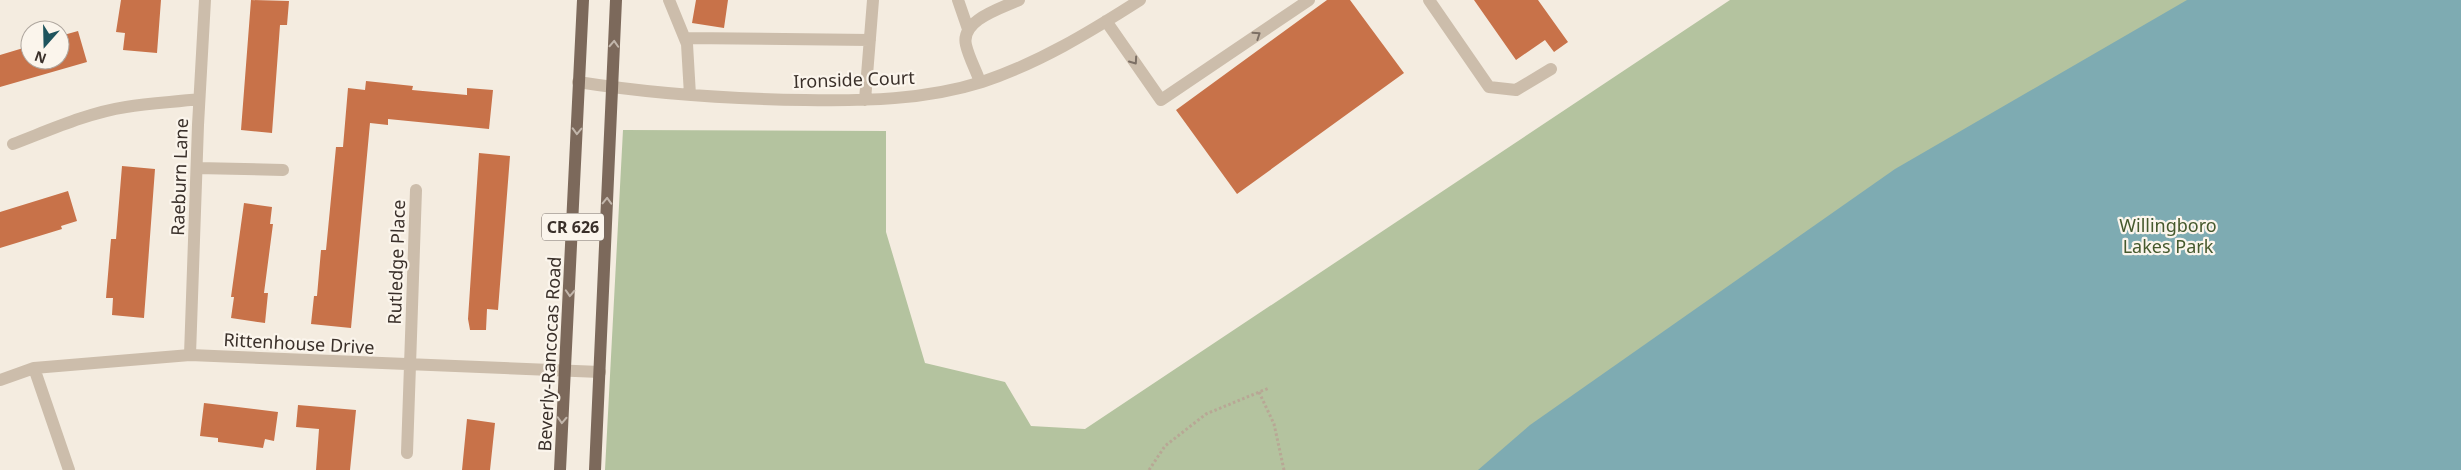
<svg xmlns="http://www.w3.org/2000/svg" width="2461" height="470" font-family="'Noto Sans',sans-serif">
	<rect width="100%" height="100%" fill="#f4ece0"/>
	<!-- green -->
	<path fill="#b4c39f" d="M1730 0H2461V470H605L623 130 886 131V232L925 363 1005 382 1031 426 1085 429Z"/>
	<!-- water -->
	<path fill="#7eabb2" d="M2187 0H2461V470H1478L1530 425 1895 169Z"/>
	<!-- building -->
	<path fill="#c87249" d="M121 0H161L157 53 123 50 125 33 116 32Z
		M251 0 289 1 287 25H280L272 133 241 130Z
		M696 0H728L724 28 692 23Z
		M1327 0H1350L1404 73 1237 194 1176 110Z
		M1474 0H1538L1568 42 1554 52 1545 40 1516 60Z
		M78 31 87 62 0 87V55L30 46V60H60V36Z
		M366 81 413 86 412 90 467 95V88L493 90 489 129 388 119V125L370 123 351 328 311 324 314 296H317L321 250H326L336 147H343L348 88 365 90Z
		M479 153 510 156 498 310 487 309 486 330H470L468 319Z
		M122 166 155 169 144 318 112 315 113 298H106L111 239H116Z
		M68 191 77 221 61 226 62 229 0 248V212Z
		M244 203 272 207 270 224H273L264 293H268L265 323 231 318 234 297H231Z
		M204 403 278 412 274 441 265 439 263 448 218 442V438L200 436Z
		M298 405 356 410 350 470H316L319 429 296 427Z
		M467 419 495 423 490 470H462Z"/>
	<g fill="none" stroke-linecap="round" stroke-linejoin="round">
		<!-- path -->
		<path stroke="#b8a795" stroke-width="3" stroke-dasharray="2.5 2.5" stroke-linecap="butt" d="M1259 392 1274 424 1284 470
			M1149 470 1165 446 1206 414 1269 388"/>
		<!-- minor -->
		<path stroke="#ccbdab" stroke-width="12" d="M669 0 687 44 690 95
			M958 0 968 29
			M1429 0 1489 87 1516 90 1551 69
			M1106 21 1161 100 1309 0
			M685 38 870 40
			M578 82C654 94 729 99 805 100 864 101 925 100 982 82 1039 63 1090 32 1140 0
			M980 82C976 70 969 58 966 45 960 20 1002 8 1019 0
			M865 100 873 0
			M13 144C50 130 87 113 126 107 150 103 175 102 199 99
			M197 168 283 170
			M190 355 198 125 205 0
			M34 368 69 470
			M0 380 34 368 190 355 600 372
			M407 453 416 190"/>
		<!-- major -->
		<path stroke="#7c695b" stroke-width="12" d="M560 470 583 0
			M595 470 616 0"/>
	</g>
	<!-- one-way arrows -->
	<defs><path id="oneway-chevron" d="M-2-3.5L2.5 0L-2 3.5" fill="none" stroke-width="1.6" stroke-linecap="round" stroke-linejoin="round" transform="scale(1.25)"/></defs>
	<g stroke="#7c6f64">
		<use href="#oneway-chevron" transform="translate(1257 35) rotate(-34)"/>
		<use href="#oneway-chevron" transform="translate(1134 61) rotate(55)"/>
	</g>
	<g stroke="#c2b6ab">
		<use href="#oneway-chevron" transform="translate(614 44) rotate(-87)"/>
		<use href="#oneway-chevron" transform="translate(577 131) rotate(92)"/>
		<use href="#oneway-chevron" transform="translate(607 201) rotate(-88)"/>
		<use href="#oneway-chevron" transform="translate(570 293) rotate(93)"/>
		<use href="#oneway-chevron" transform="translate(562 420) rotate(93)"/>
	</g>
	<g text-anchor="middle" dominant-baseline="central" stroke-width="4.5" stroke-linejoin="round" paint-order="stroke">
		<!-- shield labels -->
		<rect fill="#fbf5ec" stroke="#746b64" stroke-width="1" x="542" y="213.5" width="62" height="27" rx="4"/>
		<g font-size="16" font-weight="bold" fill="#3a302a">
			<text x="573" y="227">CR 626</text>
		</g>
		<!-- street labels -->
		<g font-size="18" fill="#3a302a" stroke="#fbf5ec">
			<text transform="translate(854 79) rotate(-2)">Ironside Court</text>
			<text transform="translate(179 177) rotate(-88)">Raeburn Lane</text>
			<text transform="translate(396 262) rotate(-88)">Rutledge Place</text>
			<text transform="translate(299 343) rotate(3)">Rittenhouse Drive</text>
			<text transform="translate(549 354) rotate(-87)">Beverly-Rancocas Road</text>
		</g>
		<!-- park labels -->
		<g font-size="18" fill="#45592d" stroke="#fbf5ec">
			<text x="2168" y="225">Willingboro<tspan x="2168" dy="21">Lakes Park</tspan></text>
		</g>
	</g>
	<!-- north arrow -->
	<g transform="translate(45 45) rotate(200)"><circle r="24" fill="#fbf5ec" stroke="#aea69e"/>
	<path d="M0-4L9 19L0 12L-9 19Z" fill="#1e545d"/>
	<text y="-8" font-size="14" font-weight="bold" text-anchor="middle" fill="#3a302a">N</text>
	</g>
</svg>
